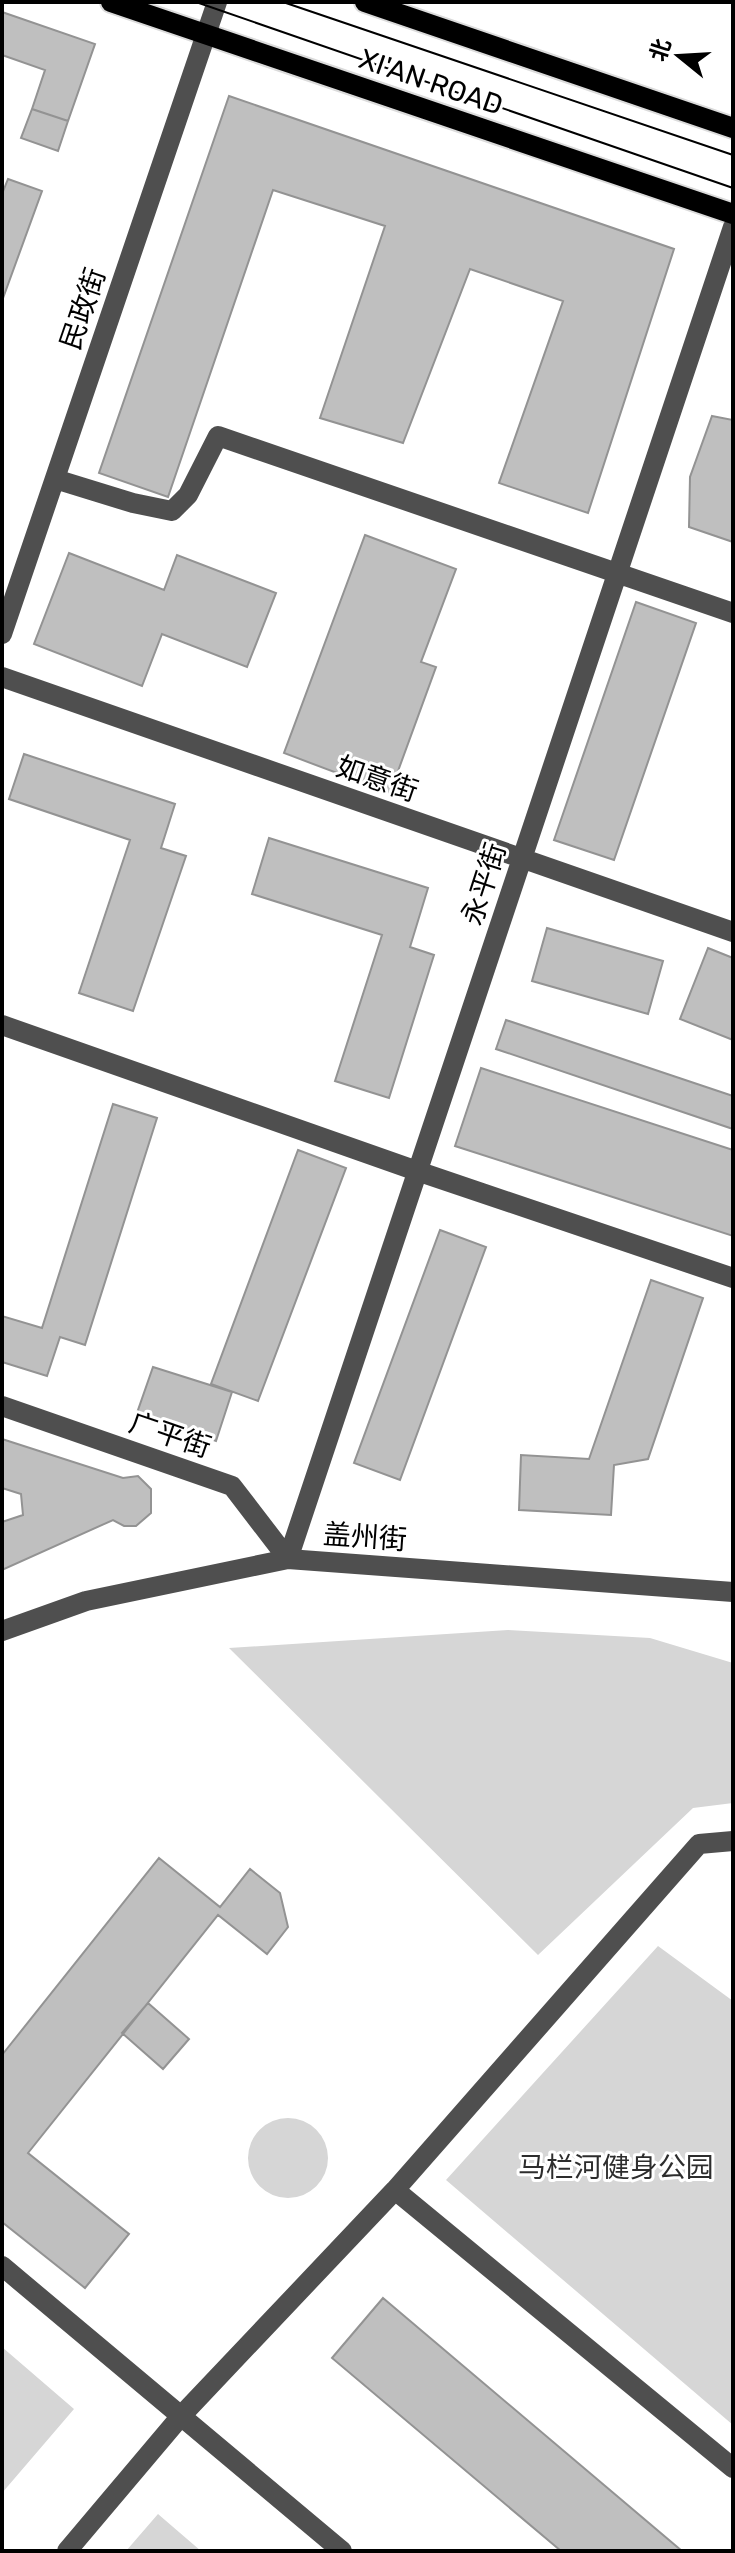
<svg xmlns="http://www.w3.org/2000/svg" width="735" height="2553" font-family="Rubik,'Noto Sans SC',sans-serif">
	<rect width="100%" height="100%" fill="#fff"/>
	<!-- green -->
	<path fill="#d6d6d6" d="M508 1630 650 1638 733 1663V1803L693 1808 538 1955 229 1648Z
		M658 1946 733 2001V2425L446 2180Z
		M248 2158a40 40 0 1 1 80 0a40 40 0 1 1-80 0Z
		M2 2347 74 2409 2 2493Z
		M158 2514 201 2551H126Z"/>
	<!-- building -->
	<path fill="#bfbfbf" stroke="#939393" stroke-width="2" d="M2 12 95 44 68 121 32 109 45 70 2 55Z
		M229 96 674 249 588 513 499 483 563 301 470 269 403 443 320 418 385 226 273 190 168 497 99 473Z
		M32 109 68 121 58 151 21 138Z
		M8 179 42 191 2 301V194Z
		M712 416 733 420V542L689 527 690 477Z
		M365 535 456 569 421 662 436 667 390 793 284 753Z
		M69 553 164 590 177 555 276 593 247 667 162 634 142 686 34 644Z
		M636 602 696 623 614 860 554 840Z
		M24 754 175 804 161 848 186 856 133 1011 79 993 130 840 9 799Z
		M269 838 428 888 410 947 434 955 389 1098 335 1081 382 935 252 894Z
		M547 928 663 961 648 1014 532 981Z
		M708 948 733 958V1040L680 1019Z
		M506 1020 733 1096V1129L496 1049Z
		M481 1068 733 1150V1236L455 1146Z
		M113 1104 157 1118 85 1345 60 1337 47 1376 2 1362V1316L42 1328Z
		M298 1150 346 1168 258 1401 211 1384Z
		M440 1230 486 1247 400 1480 354 1463Z
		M651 1280 703 1298 648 1459 614 1465 611 1515 519 1510 521 1455 589 1459Z
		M153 1367 232 1392 216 1441 137 1413Z
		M2 1439 123 1478 138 1476 151 1489V1513L136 1526H124L113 1520 2 1570V1522L23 1515 21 1494 2 1488Z
		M159 1858 220 1907 250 1869 280 1893 288 1927 267 1954 218 1915 28 2153 129 2234 85 2288 2 2222V2055Z
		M148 2003 189 2039 163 2069 122 2033Z
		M383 2298 682 2551H561L332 2358Z"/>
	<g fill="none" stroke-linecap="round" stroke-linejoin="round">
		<!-- major casing -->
		<g stroke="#dbdbdb" stroke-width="24">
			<path id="major" d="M111 2 733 214
				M365 2 733 128"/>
		</g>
		<!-- minor -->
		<path stroke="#4f4f4f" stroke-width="20" d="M55 479 133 503 172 511 188 495 218 436 733 613
			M2 634 217 2
			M2 677 733 932
			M2 1025 417 1171 733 1278
			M2 1406 232 1486 288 1559
			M288 1559 733 227
			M2 1631 86 1601 288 1559 733 1592
			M395 2190 733 2468
			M2 2266 342 2551
			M67 2551 181 2416 395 2190 699 1844 733 1841"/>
		<!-- major -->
		<use href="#major" stroke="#000" stroke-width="20"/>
		<!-- tram -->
		<path stroke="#000" stroke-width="2" d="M196 2 733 188
			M283 2 733 155"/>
	</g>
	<g text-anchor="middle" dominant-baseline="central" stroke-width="6" stroke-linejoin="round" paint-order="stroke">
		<!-- street labels -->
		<g font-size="28" fill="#000" stroke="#fff">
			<text transform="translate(431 82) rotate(19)">XI'AN ROAD</text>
			<text transform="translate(83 309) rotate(-71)">民政街</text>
			<text transform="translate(377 779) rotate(19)">如意街</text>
			<text transform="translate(484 884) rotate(-72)">永平街</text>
			<text transform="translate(170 1435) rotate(19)">广平街</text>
			<text transform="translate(365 1537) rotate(4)">盖州街</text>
		</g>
		<!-- park labels -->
		<g font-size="28" fill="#2d2d2d" stroke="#fff">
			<text x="616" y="2167">马栏河健身公园</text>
		</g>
	</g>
	<!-- border -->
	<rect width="735" height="2553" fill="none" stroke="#000000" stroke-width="8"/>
	<!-- north arrow -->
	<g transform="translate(679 56) rotate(288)" stroke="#ffffff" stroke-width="6" paint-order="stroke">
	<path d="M0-6L14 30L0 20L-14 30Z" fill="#000000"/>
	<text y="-12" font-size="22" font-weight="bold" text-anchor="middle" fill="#000000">北</text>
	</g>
</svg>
